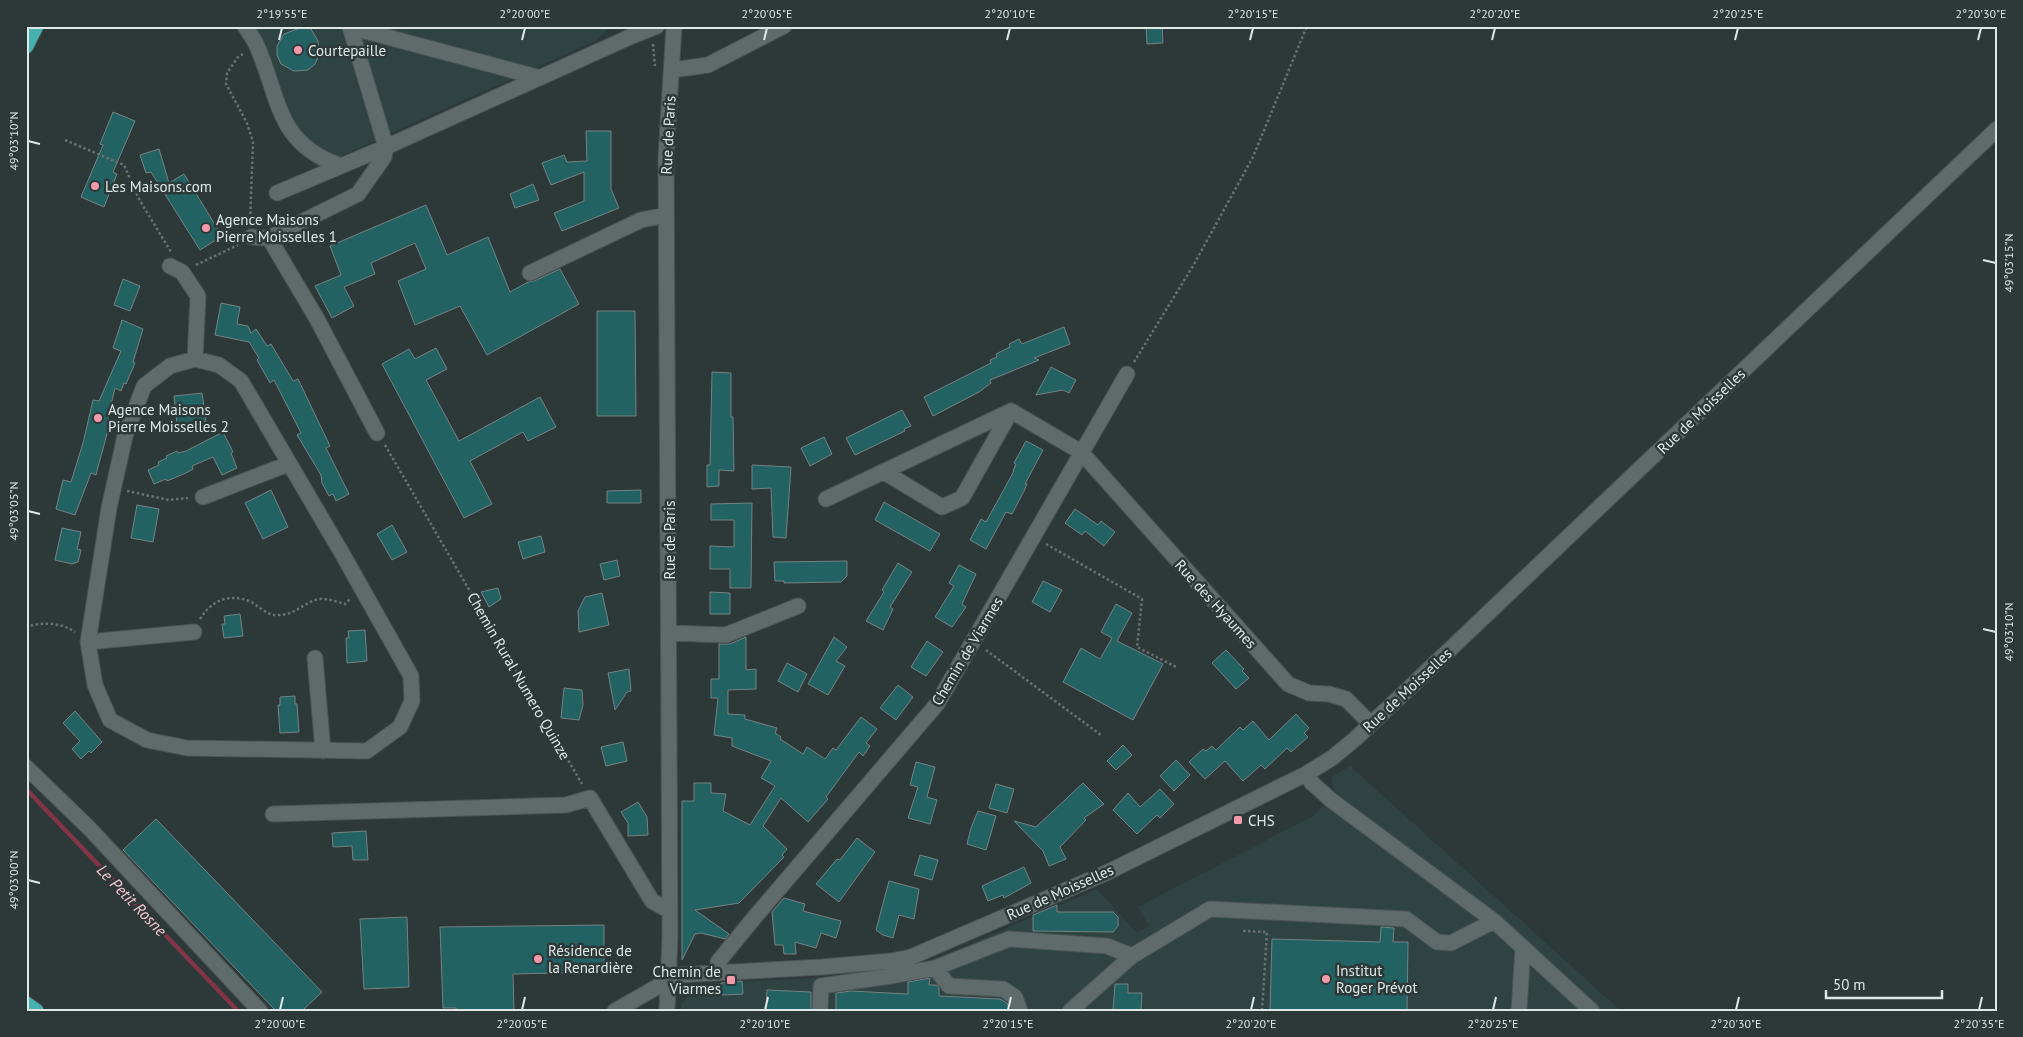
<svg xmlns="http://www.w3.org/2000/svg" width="2023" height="1037" font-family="'PT Sans',sans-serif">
	<rect width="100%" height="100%" fill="#2d3838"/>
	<!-- built -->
	<path fill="#2f4343" d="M240 26H612L595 41 317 167 288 139 275 119Z
		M1350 766 1621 1011H681V1004L701 984 813 978 924 964 1097 889 1137 933 1149 926 1138 907 1313 816 1323 806 1326 807 1336 794 1332 784V777Z"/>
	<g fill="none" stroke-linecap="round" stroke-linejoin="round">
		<!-- stream -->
		<path stroke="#813547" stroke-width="4.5" d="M26 789 238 1011"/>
	</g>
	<!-- building -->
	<path fill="#236263" stroke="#768282" d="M305 26H309L318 41 319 55 315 64 308 70 294 71 281 64 277 55V46L284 34Z
		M1146 26H1162L1163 43 1147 44Z
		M113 112 135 121 113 172 117 174 104 207 81 197 103 145 100 144Z
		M586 131H611V189L619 208 562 231 554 213 584 201V172L551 185 542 163 564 155 567 162 587 161Z
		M159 149 169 183 184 174 222 236 200 250 151 172 146 173 140 155Z
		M533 184 539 200 515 208 510 194Z
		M426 205 447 255 488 237 510 292 528 282 534 281 560 269 579 304 487 355 460 306 415 325 398 281 426 269 415 243 371 263 375 274 344 287 354 306 332 318 315 286 341 275 330 246Z
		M123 279 140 286 130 311 114 305Z
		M221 303 240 307 237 324 248 326 251 333 256 329 267 346 271 344 293 381 298 379 330 446 326 448 349 494 336 501 333 494 329 496 322 483 321 475 297 435 301 433 274 380 270 383 257 360 259 358 249 342 215 335Z
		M597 311H635L636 416H597Z
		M122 320 143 329 133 362 135 363 126 384 124 383 121 391 115 388 109 413 108 423H110L98 467 96 475 91 473 75 515 56 509 63 480 71 482 83 443 93 400 99 401 121 351 113 348Z
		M1064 327 1070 344 1034 358 1039 360 990 380 991 383 979 392 933 416 924 397 991 363 990 360 997 357 996 354 1010 347 1009 344 1019 339 1022 344Z
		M436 348 447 369 426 380 459 441 540 397 556 427 528 441 523 432 470 461 492 504 464 518 382 364 409 349 415 359Z
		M1051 367 1076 380 1069 393 1063 390 1036 395Z
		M712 372 731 373V417H733L734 471 719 470V486L707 487V465H710Z
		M202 393 206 422 177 425 174 396Z
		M902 410 911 426 904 429 905 431 855 455 846 438Z
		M223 432 233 452 231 453 237 468 222 475 213 457 192 466 193 469 186 473 167 481 166 479 154 484 148 470 159 465 158 462 167 458 166 456 177 451 178 453 186 451Z
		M824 437 832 454 810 466 801 448Z
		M1026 441 1043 450 1025 484H1027L1024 491 1012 514 1006 512 986 549 970 540 981 519 986 522 1014 471H1013L1016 464 1014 463Z
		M752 465 791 467 786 538 773 537 771 488 752 489Z
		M271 490 288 527 263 539 245 503Z
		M641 490V503H607V491Z
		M884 502 940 534 930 551 875 520Z
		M752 503 751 588H730V569H710V546L734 547V520H711V504Z
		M137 505 159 509 153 542 131 538Z
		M1075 509 1098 525 1101 521 1115 532 1104 546 1085 531 1082 535 1065 523Z
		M392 525 407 552 392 560 377 534Z
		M62 528 81 532 77 549 81 550 78 562 72 564 55 560Z
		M541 536 545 552 523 559 518 542Z
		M617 560 620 576 604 580 600 564Z
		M847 561V576L841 582 784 583V581H775L774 562Z
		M898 563 912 572 890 607 893 609 883 630 866 621 884 592 882 590Z
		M959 565 976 574 962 604 966 607 952 627 935 617 954 586 949 583Z
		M1043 581 1062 590 1050 612 1032 602Z
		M498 588 501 599 489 607 481 592Z
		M710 592 730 593V614H710Z
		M602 593 609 625 579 632 578 611 585 597Z
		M1116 604 1132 613 1117 641 1163 664 1133 720 1063 682 1081 648 1100 659 1112 638 1101 632Z
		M240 614 243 636 224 638 222 624H225L224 616Z
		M365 630 367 661 347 663 346 638H349L348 631Z
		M746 637V670L756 669V689L728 690V714L745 715V719L777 728 775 733 781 737 780 739 803 754 807 747 825 759 833 748 836 750 861 717 877 729 866 743 870 746 863 756 859 752 826 797 828 799 808 822 781 798 763 826 787 849 782 855 784 857 739 903 695 910 729 934 725 939 701 933 695 934 682 960V801H694V783H711V793L726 794 723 811 750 825 775 786 761 778 771 761 732 746V738L714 735 718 698H711V679H719V644H730Z
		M834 637 847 647 836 661 845 666 828 695 808 684Z
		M927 641 943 652 926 676 911 667Z
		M1226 650 1244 669 1242 671 1249 678 1236 689 1212 663Z
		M787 663 807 674 798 692 778 681Z
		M629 669 631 691 627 692 615 710 608 673Z
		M898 685 913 697 896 720 880 708Z
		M564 688 582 690 583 705 579 720 561 718Z
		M295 696V704H297L299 732 280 733 278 705H280V697Z
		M75 711 102 742 91 753 89 751 81 759 72 749 80 741 63 723Z
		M1296 714 1309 728 1304 733 1308 737 1291 752 1287 748 1265 769 1261 765 1243 781 1225 761 1205 779 1189 762 1203 749 1206 751 1212 746 1216 750 1240 727 1243 730 1253 721 1269 740Z
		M623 742 627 761 606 766 601 747Z
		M1123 745 1132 755 1116 770 1107 761Z
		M1176 760 1190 775 1174 791 1160 776Z
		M916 762 935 767 927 797 937 800 930 824 908 818 918 787 910 785Z
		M1083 783 1104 804 1084 818 1086 820 1060 847 1066 859 1049 866 1043 851 1014 821 1036 827Z
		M996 784 1014 789 1007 813 989 808Z
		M1160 789 1174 804 1160 818 1157 815 1137 834 1113 810 1128 793 1140 807Z
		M638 802 647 817 648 835 628 836V823L621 812Z
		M978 811 996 816 986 850 967 844 971 828Z
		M156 819 322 992 302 1011H276L123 850Z
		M366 831 368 860H353L352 846 333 847 332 833Z
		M857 838 875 852 839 902 816 884 837 859 840 860Z
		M920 855 938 860 932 880 914 875Z
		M1024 867 1031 883 1004 898 1003 895 988 901 982 886Z
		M889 881 919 889 914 919 899 915 893 938 883 935 876 930Z
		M784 898 805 904 803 911 841 921 836 938 821 933 816 948 795 942 796 954H784L783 945H775L772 912Z
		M1057 905V912H1113L1118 917V926L1113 932 1033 931V915Z
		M407 917 409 987 364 989 360 919Z
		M604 925V972L513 974 514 1011H456V1008H443L440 927Z
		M1381 927 1394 928 1393 942H1408L1407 1011H1270L1272 939 1380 942Z
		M930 978 929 985H937L939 988V996L1000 999 1007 1003 1010 1011H836V993L851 991 908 994V982Z
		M742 981 743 994 722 995 721 983Z
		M1115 984H1128V993H1142L1141 1011H1113Z
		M767 990 811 992V1011H766Z"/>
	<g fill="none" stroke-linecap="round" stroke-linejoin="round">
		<!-- minor casing -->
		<g stroke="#4a5354" stroke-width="17">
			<path id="minor" d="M245 26C249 33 254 39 257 46 280 98 276 143 339 165
				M672 70 708 65 784 26
				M277 193 386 147 632 36 657 26
				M251 237 269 238 358 194 384 157 386 147 350 27 537 77
				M269 238 317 319 377 433
				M170 266 182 272 198 296 195 359 170 366 144 386 125 436 109 508 88 642 95 685 110 720 147 740 187 748 367 751 400 727 412 701 411 676 343 555 241 381 219 365 195 359
				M530 273 641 220 666 215
				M884 472 942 507 962 498 1011 411
				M203 497 288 464
				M826 499 1011 411 1081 452 1288 684 1309 693 1329 694 1346 699 1371 724
				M669 633 726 635 798 606
				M88 642 194 632
				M315 658 323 751
				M26 767 89 828 260 1011
				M1306 774 1312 783 1331 800 1494 921 1592 1011
				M273 814 566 805 590 798 652 901 670 911
				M935 968 949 986 1003 989 1015 997 1020 1011
				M717 973 718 962 754 918 937 704 1127 374
				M615 1011 678 975 822 967 891 961 911 957 1106 873 1306 774 1332 758 1355 739 1403 694 1997 129
				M667 1011 670 936 666 157 674 26
				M820 1011 821 986 891 976 935 968 1009 939 1107 946 1132 956
				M1070 1011 1132 956 1210 909 1406 919 1437 942 1451 943 1494 921
				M1519 1011 1523 947"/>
		</g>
		<!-- highway casing -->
		<g stroke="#4a5354" stroke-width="17">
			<path id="highway" d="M26 46 36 26
				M26 1004 36 1011"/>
		</g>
		<!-- path -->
		<path stroke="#697272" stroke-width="2.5" stroke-dasharray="2.5 2.5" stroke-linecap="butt" d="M653 44 655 66
			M243 54 238 57 227 73 226 84 247 123 253 142 250 223
			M65 140 124 165 139 199 171 252
			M196 265 238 245
			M1134 362 1193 266 1253 157 1307 26
			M385 445 582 784
			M127 491 169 500 188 498
			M1046 544 1142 599 1137 647 1178 668
			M200 619C211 601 228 593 249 601 258 605 266 615 276 615 295 616 302 603 319 599 327 598 337 602 345 604L350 599
			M26 627C41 622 61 622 75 632
			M986 650 1101 735
			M1243 931 1267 932 1262 1011"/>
		<!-- minor -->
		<use href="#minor" stroke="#5f6b6b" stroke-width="15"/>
		<!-- highway -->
		<use href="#highway" stroke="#47b1b2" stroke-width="15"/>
	</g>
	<!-- ticks -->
	<path fill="none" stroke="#e0e7e7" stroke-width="2" d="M279 40 282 28M522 40 525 28M764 40 767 28M1007 40 1010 28M1250 40 1253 28M1492 40 1495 28M1735 40 1738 28M1978 40 1981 28M28 141 40 144M1983 260 1996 263M28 511 40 514M1983 629 1996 632M28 880 40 883M280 1010 283 997M522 1010 525 997M765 1010 768 997M1008 1010 1011 997M1251 1010 1254 997M1493 1010 1496 997M1736 1010 1739 997M1979 1010 1982 997"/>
	<!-- markers -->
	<g fill="#f39aaa" stroke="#2d3838" stroke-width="2">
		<circle cx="298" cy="50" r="5"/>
		<circle cx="95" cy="186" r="5"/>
		<circle cx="206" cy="228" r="5"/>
		<circle cx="98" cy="418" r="5"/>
		<rect x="1233" y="815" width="10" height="10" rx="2.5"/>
		<circle cx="538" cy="959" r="5"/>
		<circle cx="1326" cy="979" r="5"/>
		<rect x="726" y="975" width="10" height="10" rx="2.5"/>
	</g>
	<g text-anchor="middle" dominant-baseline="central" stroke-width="5" stroke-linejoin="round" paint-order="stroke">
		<!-- poi labels -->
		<g font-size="15" fill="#e0e7e7" stroke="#2d3838" text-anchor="start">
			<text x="308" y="50">Courtepaille</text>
			<text x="105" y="186">Les Maisons.com</text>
			<text x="216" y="219">Agence Maisons<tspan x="216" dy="17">Pierre Moisselles 1</tspan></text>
			<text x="108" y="409">Agence Maisons<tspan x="108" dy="17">Pierre Moisselles 2</tspan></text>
			<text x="1248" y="820">CHS</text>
			<text x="548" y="950">Résidence de<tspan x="548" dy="17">la Renardière</tspan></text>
			<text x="1336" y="970">Institut<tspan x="1336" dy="17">Roger Prévot</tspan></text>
			<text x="721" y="971" text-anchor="end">Chemin de<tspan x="721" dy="17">Viarmes</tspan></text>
		</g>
		<!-- street labels -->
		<g font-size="15" fill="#e0e7e7" stroke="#2d3838">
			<text transform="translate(668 135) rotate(-87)">Rue de Paris</text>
			<text transform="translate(1701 411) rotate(-44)">Rue de Moisselles</text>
			<text transform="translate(669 540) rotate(-90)">Rue de Paris</text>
			<text transform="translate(1216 604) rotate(48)">Rue des Hyaumes</text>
			<text transform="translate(967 651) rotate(-59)">Chemin de Viarmes</text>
			<text transform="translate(519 676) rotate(60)">Chemin Rural Numero Quinze</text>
			<text transform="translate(1407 690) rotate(-43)">Rue de Moisselles</text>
			<text transform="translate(1060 892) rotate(-24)">Rue de Moisselles</text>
		</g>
		<!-- water labels -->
		<g font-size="16" font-style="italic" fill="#f8c8cf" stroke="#2d3838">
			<text transform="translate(132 900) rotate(46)">Le Petit Rosne</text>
		</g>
	</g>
	<!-- border -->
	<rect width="2023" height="1037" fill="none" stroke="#2d3838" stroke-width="55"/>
	<!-- scale -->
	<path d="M1826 990v8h116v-8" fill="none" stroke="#e0e7e7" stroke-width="2.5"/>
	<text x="1833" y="990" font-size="15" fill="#e0e7e7" stroke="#2d3838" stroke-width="4" paint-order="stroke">50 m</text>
	<rect x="28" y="28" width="1968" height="982" fill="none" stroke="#e0e7e7" stroke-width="2"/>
	<g font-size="12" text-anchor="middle" fill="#e0e7e7">
		<text x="282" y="18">2°19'55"E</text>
		<text x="525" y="18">2°20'00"E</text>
		<text x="767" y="18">2°20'05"E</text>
		<text x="1010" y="18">2°20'10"E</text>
		<text x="1253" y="18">2°20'15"E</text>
		<text x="1495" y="18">2°20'20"E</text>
		<text x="1738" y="18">2°20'25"E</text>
		<text x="1981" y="18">2°20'30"E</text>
		<text transform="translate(14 141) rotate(-90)" y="4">49°03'10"N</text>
		<text transform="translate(2009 263) rotate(-90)" y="4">49°03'15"N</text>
		<text transform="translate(14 511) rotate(-90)" y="4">49°03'05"N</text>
		<text transform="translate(2009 632) rotate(-90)" y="4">49°03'10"N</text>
		<text transform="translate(14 880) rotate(-90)" y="4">49°03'00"N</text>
		<text x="280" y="1028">2°20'00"E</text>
		<text x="522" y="1028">2°20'05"E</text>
		<text x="765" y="1028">2°20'10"E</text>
		<text x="1008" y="1028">2°20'15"E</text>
		<text x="1251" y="1028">2°20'20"E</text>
		<text x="1493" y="1028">2°20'25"E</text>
		<text x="1736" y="1028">2°20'30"E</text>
		<text x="1979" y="1028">2°20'35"E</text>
	</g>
</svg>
